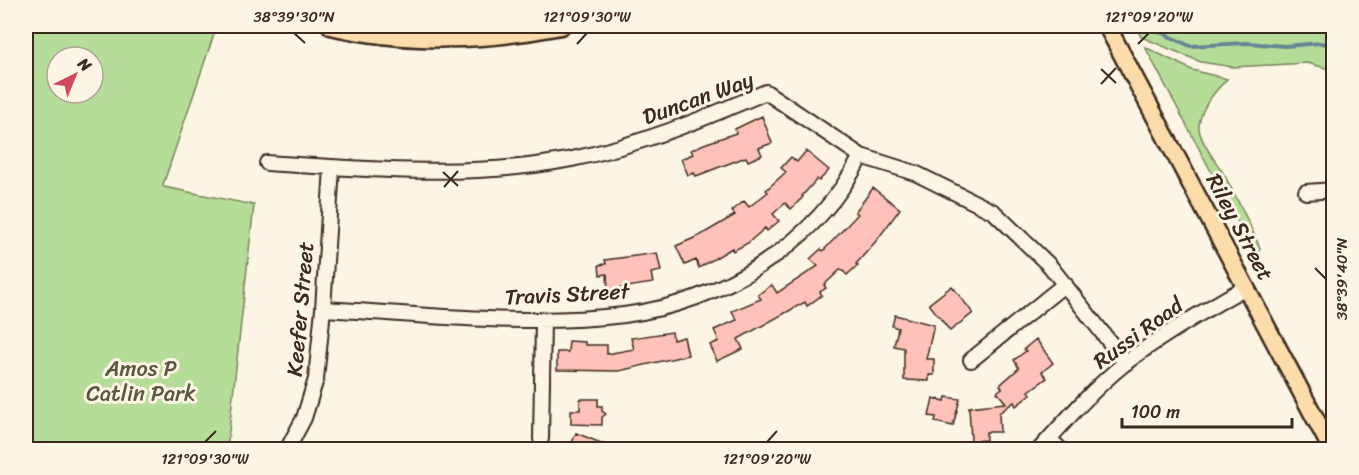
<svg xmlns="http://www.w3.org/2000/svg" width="1359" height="475" font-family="Sriracha,sans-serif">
	<rect width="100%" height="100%" fill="#fcf5e5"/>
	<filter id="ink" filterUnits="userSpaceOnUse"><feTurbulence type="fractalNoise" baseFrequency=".0167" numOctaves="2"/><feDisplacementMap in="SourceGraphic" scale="12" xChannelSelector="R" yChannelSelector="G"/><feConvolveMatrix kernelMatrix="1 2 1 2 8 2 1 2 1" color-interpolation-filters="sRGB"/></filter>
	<g filter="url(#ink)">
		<!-- green -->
		<path fill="#b6dd98" stroke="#78845b" stroke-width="1.5" fill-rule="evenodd" d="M26 26H199L214 34 163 185 164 187 254 205 227 449H26ZM57 57H93V93H57Z
			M1135 26H1333V70L1307 63 1233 67 1201 62 1141 37Z
			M1145 47 1192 70 1227 79C1214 93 1202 105 1199 125 1197 139 1219 165 1226 178 1238 201 1251 225 1260 249L1256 256Z"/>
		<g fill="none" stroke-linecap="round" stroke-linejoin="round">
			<!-- stream -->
			<path stroke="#658594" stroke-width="4" d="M1147 26 1190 46 1247 43 1285 46 1321 43 1334 45"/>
		</g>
		<!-- building -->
		<path fill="#fec2ba" stroke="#3b2a1e" stroke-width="1.5" d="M762 116 772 143 759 148 762 155 748 161 746 157 696 176 694 173 688 175 681 159 693 154 691 150 704 144 736 133 735 129Z
			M806 151 829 170 819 181 817 179 802 196 803 197 791 209 785 203 773 214 779 221 767 231 765 228 748 243 733 251 732 248 699 268 696 260 685 265 676 246 701 235 735 215 732 211 744 201 749 207 768 192 766 190 786 172 781 168 791 157 797 162Z
			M873 188 900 209 877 240 856 264 858 265 847 275 841 269 824 285 826 288 820 292 822 295 807 306 805 302 738 339 743 349 717 361 710 345 719 341 714 330 737 320 732 311 761 299 758 295 763 291 772 285 777 293 818 266 810 259 821 249 823 251 858 214 855 212Z
			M657 253 661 271 651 273 653 283 608 290 607 274 600 275 599 265 606 264 605 260Z
			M952 286 973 313 950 331 929 304Z
			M895 315 934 325 926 359H934V375H929V381L904 380V348L894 346 898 328 892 326Z
			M672 332 673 340 684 337 688 355 619 371 557 370V352H568L569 341 585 342V345H607V354L634 349 631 338Z
			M1036 339 1053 363 1042 372 1047 378 1029 391 1031 394 1016 406 1014 402 999 413 1000 432H986V440L971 441 969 407 1006 403 997 392 1002 388 1000 385 1019 368 1014 360 1026 351 1024 349Z
			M946 397 960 399 953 426 935 422 936 417 929 416 933 398 945 401Z
			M580 399H598V406H602V411L606 414 602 417V425L571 424V410H580Z
			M576 433 616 449V450H569Z"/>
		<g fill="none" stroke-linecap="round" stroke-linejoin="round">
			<!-- minor casing -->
			<g stroke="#3b2a1e" stroke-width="18">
				<path id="minor" d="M267 163C368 169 472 179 572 159 640 145 703 119 766 92L861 156 915 173 994 212 1050 266 1126 363
					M1306 192 1334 190
					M323 309C421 314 527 327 624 315 722 302 816 245 861 156
					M971 360 1065 284
					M541 439 543 321
					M1049 439 1061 450
					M287 450 304 418 316 379 323 309 332 167
					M1039 450C1066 420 1093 389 1124 364 1162 335 1205 310 1246 287"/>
			</g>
			<!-- major casing -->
			<g stroke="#3b2a1e" stroke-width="21">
				<path id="major" d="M331 26C405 44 487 41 561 26
					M1107 26 1332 450"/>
			</g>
			<!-- minor -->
			<use href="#minor" stroke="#fcf5e5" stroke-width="14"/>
			<!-- major -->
			<use href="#major" stroke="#fddcac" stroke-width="16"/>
		</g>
	</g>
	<!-- ticks -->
	<path fill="none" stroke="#3b2a1e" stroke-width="2" d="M294 33 305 43M577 44 587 33M1138 44 1149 33M1101 69 1116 83M1101 84 1116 68M443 172 458 186M444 187 458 171M1315 268 1326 279M205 442 216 431M767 442 777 431"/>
	<g text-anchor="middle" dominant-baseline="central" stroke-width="6" stroke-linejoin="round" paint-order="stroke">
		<!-- street labels -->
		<g font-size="22" fill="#3b2a1e" stroke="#fcf5e5">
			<text transform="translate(698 98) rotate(-20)">Duncan Way</text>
			<text transform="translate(1240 227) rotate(62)">Riley Street</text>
			<text transform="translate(567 294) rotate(-3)">Travis Street</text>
			<text transform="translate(300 309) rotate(-85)">Keefer Street</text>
			<text transform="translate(1138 333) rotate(-36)">Russi Road</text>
		</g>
		<!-- park labels -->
		<g font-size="22" fill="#5a573c" stroke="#fcf5e5">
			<text x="141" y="368">Amos P<tspan x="141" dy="25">Catlin Park</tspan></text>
		</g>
	</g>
	<!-- margin -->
	<rect width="1359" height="475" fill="none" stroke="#fcf5e5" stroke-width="66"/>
	<!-- north arrow -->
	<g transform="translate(75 75) rotate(43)"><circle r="28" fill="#fcf5e5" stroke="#afa495" stroke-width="1.5"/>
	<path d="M0-4.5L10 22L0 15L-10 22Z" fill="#d1495b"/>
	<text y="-9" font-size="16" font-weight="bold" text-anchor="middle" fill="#3b2a1e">N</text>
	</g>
	<!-- scale -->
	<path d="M1122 418v9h170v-9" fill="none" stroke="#3b2a1e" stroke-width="3"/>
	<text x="1131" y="418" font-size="18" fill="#3b2a1e" stroke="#fcf5e5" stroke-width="4.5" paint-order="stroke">100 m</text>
	<rect x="33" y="33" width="1293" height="409" fill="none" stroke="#3b2a1e" stroke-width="2"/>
	<g font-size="15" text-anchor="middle" fill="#3b2a1e">
		<text x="294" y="22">38°39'30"N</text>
		<text x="587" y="22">121°09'30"W</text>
		<text x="1149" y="22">121°09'20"W</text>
		<text transform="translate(1342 279) rotate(-90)" y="5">38°39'40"N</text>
		<text x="205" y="464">121°09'30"W</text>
		<text x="767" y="464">121°09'20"W</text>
	</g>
</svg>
